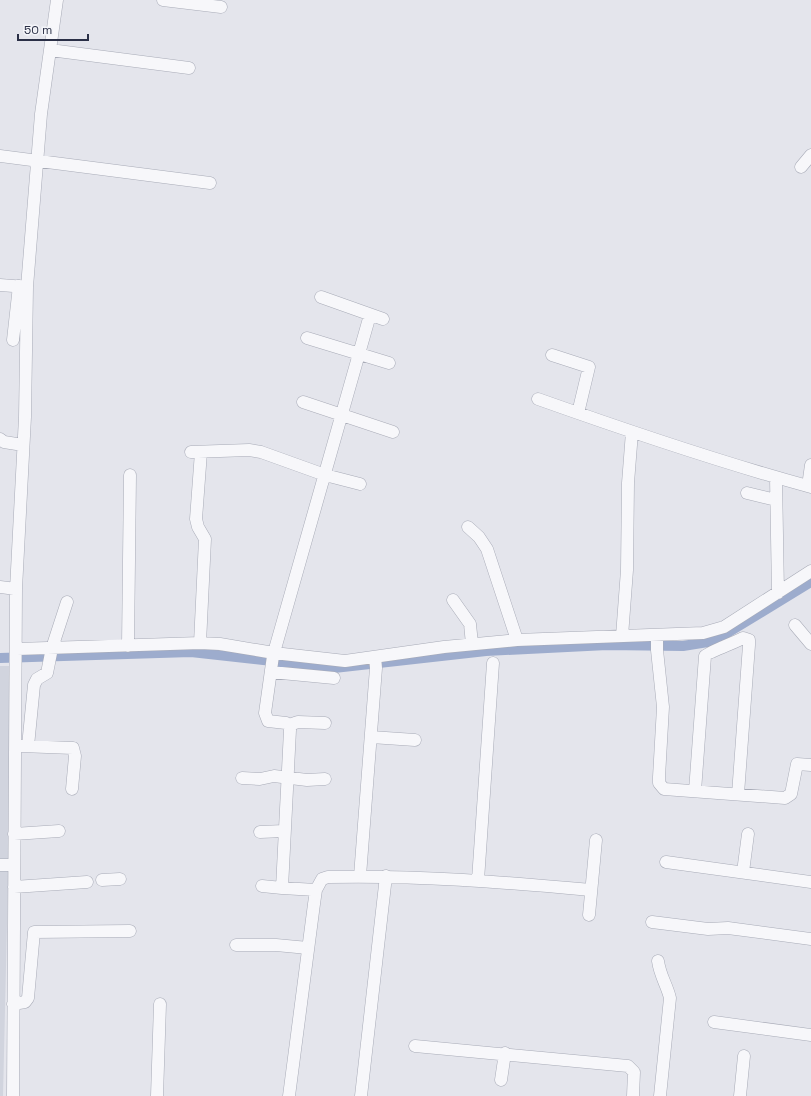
<svg xmlns="http://www.w3.org/2000/svg" width="811" height="1096" font-family="'Space Grotesk',sans-serif">
	<rect width="100%" height="100%" fill="#e4e5ec"/>
	<!-- built -->
	<path fill="#d1d4de" d="M0 666H13L3 1096H0Z"/>
	<g fill="none" stroke-linecap="round" stroke-linejoin="round">
		<!-- canal -->
		<path stroke="#9daccd" stroke-width="10" d="M0 658 191 652 334 668 486 651 607 645 683 646 714 641 811 582"/>
		<!-- minor casing -->
		<g stroke="#a8abb7" stroke-width="13">
			<path id="minor" d="M163 0 221 7
				M50 50 189 68
				M0 156 210 183
				M801 167 811 155
				M0 285 26 287
				M321 297 383 319
				M307 338 389 363
				M13 340 19 286
				M552 355 589 367 578 413
				M538 399C628 431 719 462 811 487
				M303 402 393 432
				M0 439 4 442 23 445
				M191 452 249 450 261 452 325 475 360 484
				M776 478 778 593
				M808 486 811 465
				M747 493 776 500
				M468 527 479 537 487 549 517 640
				M0 587 16 589
				M453 600 470 624 472 644
				M795 625 811 644
				M657 635V650L663 707 659 777V783L664 789 785 798 791 794 797 764 811 765
				M622 636 627 570 628 483 632 432
				M200 643 205 539 198 527 196 519 201 452
				M128 646 130 475
				M17 649 200 643 220 644 274 653 345 661 444 647 517 640 703 633 724 627 811 571
				M271 672 334 678
				M289 725 298 722 325 723
				M371 737 415 740
				M21 746 73 748 75 756 72 789
				M28 746 34 685 37 679 47 673 52 648 67 602
				M242 778 260 779 274 776 307 780 325 779
				M695 791 705 656C707 653 736 642 743 638L749 640V645L738 794
				M260 832 284 831
				M14 834 59 831
				M666 862 811 882
				M0 865H14
				M743 872 748 834
				M360 876 376 668 375 657
				M102 880 120 879
				M478 880 493 663
				M262 886 282 888
				M14 887 87 882
				M316 890 282 888 290 730 289 725 286 723 268 721 265 713 273 656 370 315
				M589 915 596 840
				M652 922 708 929 728 928 811 939
				M236 945H276L308 948
				M658 961C660 976 667 985 670 998L660 1096
				M13 1004 25 1002 28 998 34 932 130 931
				M714 1022 811 1035
				M415 1046 628 1066 634 1072 633 1096
				M501 1080 505 1053
				M13 1096 16 589 25 417 27 287 41 114 57 0
				M157 1096 160 1004
				M289 1096 314 904 316 890 322 879 328 877C416 875 503 882 591 890
				M361 1096 386 876
				M740 1096 744 1056"/>
		</g>
		<!-- minor -->
		<use href="#minor" stroke="#f7f7fa" stroke-width="12"/>
	</g>
	<!-- scale -->
	<path d="M18 34v6h70v-6" fill="none" stroke="#2a2f46" stroke-width="2"/>
	<text x="24" y="34" font-size="12" fill="#2a2f46" stroke="#f4f5f9" stroke-width="3" paint-order="stroke">50 m</text>
</svg>
